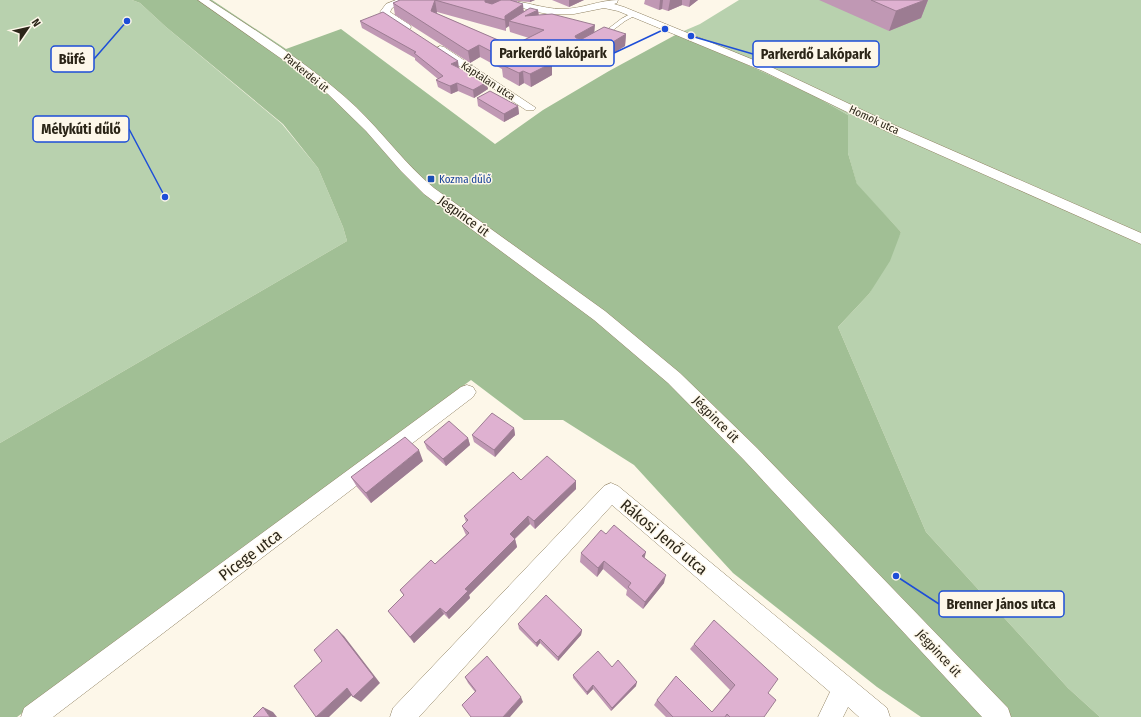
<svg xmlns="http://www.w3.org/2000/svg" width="1141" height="717" font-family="'Fira Sans Condensed',sans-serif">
	<rect width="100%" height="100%" fill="#fdf7e9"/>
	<!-- green -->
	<path fill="#b8d1ae" d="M0 0H132L140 3 166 27 282 124 318 168 343 227 347 241 0 443Z
		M739 0H1141V717H1100L1068 688 926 532 838 327 869 294 901 232 857 185 848 153V115L815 96 679 33 700 24Z"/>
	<!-- forest -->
	<path fill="#a1bf95" d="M132 0H212L286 49 341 29 495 144 543 110 609 71 679 33 815 96 848 115V153L857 184 901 232 890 261 869 294 838 327 926 532 1068 688 1100 717H921L877 687 733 573 634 465 563 420H524L471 380 17 717H0V443L347 241 343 227 318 168 283 124 166 27 140 3Z"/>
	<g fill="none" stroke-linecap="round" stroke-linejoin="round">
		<!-- lane casing -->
		<g stroke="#908262" stroke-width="1">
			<path id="lane" d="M634 12 637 14 636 15 625 21 604 37H600V35L621 19Z"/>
		</g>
		<!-- street casing -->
		<g stroke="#908262" stroke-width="1">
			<path id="street" d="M198 0H209C260 33 312 66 356 107 383 133 405 164 434 188L605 311 680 373 757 448 1008 708 1011 717H982L744 460 668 383 594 320 424 194 401 171 366 131 328 94 286 62Z
				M396 0H409L392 8 390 12 410 25 411 27 410 29C400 32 386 20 380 12L386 4Z
				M503 0C523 0 542 9 562 9 582 9 599 0 618 0L617 3 614 4 624 7 771 67 894 125 1141 233V244L886 131 763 71 618 11 604 8 574 14H548L532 11 505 2Z
				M440 46 444 47 536 108 534 110H526L436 51 435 49Z
				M467 385 473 387 476 392 473 397 53 717H21L24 708 461 387Z
				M611 483 618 486 887 708 890 717H859L848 707 843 717H818L830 692 612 505 419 717H390L393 708 604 486Z"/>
		</g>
		<!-- lane -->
		<use href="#lane" fill="#fff" fill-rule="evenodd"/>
		<!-- street -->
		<use href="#street" fill="#fff" fill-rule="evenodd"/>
	</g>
	<!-- wall -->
	<path fill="#c098b4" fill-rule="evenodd" d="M400 0H535L530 2 517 1V2L524 11 538 10 539 15 594 32 626 34 625 46 597 63 594 62 592 63 586 61 583 62 564 54 549 62 552 75 531 87 524 83 519 86 503 77 502 69 480 57 470 63 395 15 393 3ZM437 12 506 31V28L509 26 510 32 529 38 512 46 436 13Z
		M552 0H584L569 7Z
		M645 0H698L689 7 682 5 668 11 662 9 659 10 644 4Z
		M819 0H928L921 18 889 31Z
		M360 21 459 68 488 89 474 98 458 91 451 94 438 87 436 80 438 79 415 60V58L362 28Z
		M477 98 518 106 519 114 504 122 478 106Z
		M514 428 515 435 495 457 474 442 472 435Z
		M468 438 470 445 446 466 427 449 424 442Z
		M423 461 371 503 357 487 351 477Z
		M521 480 576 481V489L535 529 530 524 515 539 517 547 469 595 470 598 449 619 444 614 414 643 388 611 404 596 400 590 435 564 466 535 465 533 462 526 466 522 464 516Z
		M606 534 644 557 664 583 643 609 626 595 627 590 603 569 597 577 580 562 581 553Z
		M518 624 582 630 581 635 558 661 540 643 537 647 519 629Z
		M694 644 768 693 764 717H666L654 705 657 700 712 712 730 690 690 649Z
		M573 675 636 686 611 711 593 689 587 695 573 678Z
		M465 677 523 702 475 692 468 683Z"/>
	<!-- shaded-wall -->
	<path fill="#9c7c92" d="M435 0 437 12 433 22 431 11Z
		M485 0H504L486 12 485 2Z
		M530 0H535L530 2Z
		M569 0H584L569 7Z
		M660 0H663L662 9 659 10Z
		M670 0H682V5L668 11Z
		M690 0H698L689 7Z
		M925 0H928L921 18 889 31 896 11Z
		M523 4 524 15 509 21V26L506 28V31L505 20V16Z
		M538 10 539 22 525 16Z
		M595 25 594 36 576 47 575 36Z
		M626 34 625 46 597 63 598 51Z
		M564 42V54L537 68 536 56Z
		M479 45 480 57 470 63 468 51Z
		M587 49 586 61 583 62V50Z
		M595 50 594 62 592 63V51Z
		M458 61 459 68 451 64Z
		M552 63V75L531 87 530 74Z
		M523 71 524 83 519 86V73Z
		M487 82 488 89 474 98 473 90Z
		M457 83 458 91 451 94 450 86Z
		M518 106 519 114 504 122V114Z
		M514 428 515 435 495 457 494 450Z
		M468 438 470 445 446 466 443 459Z
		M419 450 423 461 371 503 366 493Z
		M576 481V489L535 529 534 521Z
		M528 516 530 524 511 542 510 534Z
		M515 539 517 547 469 595 470 598 449 619 446 613 465 589Z
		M646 552 644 560 642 556Z
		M604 561 603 569 597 577 598 568Z
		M666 575 664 583 643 609 645 602Z
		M440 608 444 614 414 643 410 637Z
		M337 629 344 636 380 683 361 702 353 697Z
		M582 630 581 635 558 661V657Z
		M540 639V643L537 647 536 643Z
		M637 682 636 686 611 711 612 708Z
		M593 685V689L587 695V692Z
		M347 688 354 693 329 717H316Z
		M521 697 523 702 510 717H503Z
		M263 707 273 712 277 717H270Z"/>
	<!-- building -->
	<path fill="#dfb1d1" stroke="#9c7c92" d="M400 0H485V2L492 4 501 0H510L523 4 505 16V20L435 0 431 11 512 46 544 30 509 21 530 8 538 10 525 16 552 14 595 25 575 36 576 38 582 39 604 27 626 34 598 51 595 50 592 51 587 49 583 50 564 42 536 56 552 63 530 74 523 71 519 73 502 65 510 61 479 45 468 51 393 3Z
		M871 0H925L896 11Z
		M383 12 458 61 451 64 487 82 473 90 457 83 450 86 436 80 443 76 414 53 416 52 360 21Z
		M490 91 518 106 504 114 477 98Z
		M492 413 514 428 494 450 472 435Z
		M449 421 468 438 443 459 424 442Z
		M405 437 419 450 366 493 351 477Z
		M547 456 576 481 534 521 528 516 510 534 515 539 465 589 468 591 446 613 440 608 410 637 388 611 404 595 400 590 431 560 435 564 469 533 462 526 468 520 464 516 513 472 521 480Z
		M614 525 646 552 642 556 666 575 645 602 628 587 631 583 604 561 598 568 581 553 601 530 606 534Z
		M546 595 582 630 558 657 540 639 536 643 518 624Z
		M714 620 778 679 768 693 776 700 764 717H730L727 714 725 717H673L657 700 676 676 712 712 735 685 694 644Z
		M337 629 374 677 353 697 347 688 316 717 294 686 322 661 314 650Z
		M598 651 612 667 618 660 637 682 612 708 593 685 587 692 573 675Z
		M487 656 521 697 503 717H471L462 705 476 691 465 677Z
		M263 707 270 717H253Z"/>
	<!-- markers -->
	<rect fill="#1a4fb4" stroke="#fdf7e9" stroke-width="1.5" x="427" y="175" width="8" height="8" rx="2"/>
	<g text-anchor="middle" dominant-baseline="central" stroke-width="3" stroke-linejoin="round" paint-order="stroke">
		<!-- far-street labels -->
		<g font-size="11" fill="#2b2518" stroke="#fdf7e9">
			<text transform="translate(306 73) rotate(39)">Parkerdei út</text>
			<text transform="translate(488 81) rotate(33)">Káptalan utca</text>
			<text transform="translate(874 120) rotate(25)">Homok utca</text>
		</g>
		<!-- far-transit labels -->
		<g font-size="11" fill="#164399" stroke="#fdf7e9" text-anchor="start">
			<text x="439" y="179">Kozma dűlő</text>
		</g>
		<!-- street labels -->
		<g font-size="13" fill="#2b2518" stroke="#fdf7e9">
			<text transform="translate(464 216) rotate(36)">Jégpince út</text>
			<text transform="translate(716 419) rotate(45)">Jégpince út</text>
			<text transform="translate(939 653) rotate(47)">Jégpince út</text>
		</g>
		<!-- near-street labels -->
		<g font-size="16" fill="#2b2518" stroke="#fdf7e9">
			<text transform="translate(664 537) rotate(40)">Rákosi Jenő utca</text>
			<text transform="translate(250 555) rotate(-37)">Picege utca</text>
		</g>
	</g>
	<!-- callouts -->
	<path fill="none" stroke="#1d4ed8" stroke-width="1.5" d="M665 29L614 53M691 36L753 54M127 21L94 59M165 197L129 129M896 576L939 604"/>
	<g fill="#1d4ed8" stroke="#fdf7e9" stroke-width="1.5">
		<circle cx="665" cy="29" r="4"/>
		<circle cx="691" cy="36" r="4"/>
		<circle cx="127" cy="21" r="4"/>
		<circle cx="165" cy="197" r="4"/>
		<circle cx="896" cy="576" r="4"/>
	</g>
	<g fill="#fdf7e9" stroke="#1d4ed8" stroke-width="1.5">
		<rect x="491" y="40" width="123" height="26" rx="4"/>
		<rect x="753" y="41" width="126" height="26" rx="4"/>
		<rect x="51" y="46" width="43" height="26" rx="4"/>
		<rect x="33" y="116" width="96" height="26" rx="4"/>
		<rect x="939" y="591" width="125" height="26" rx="4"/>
	</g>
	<g font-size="14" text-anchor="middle" font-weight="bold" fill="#2b2518">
		<text x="553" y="58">Parkerdő lakópark</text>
		<text x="816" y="59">Parkerdő Lakópark</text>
		<text x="72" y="64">Büfé</text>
		<text x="81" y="134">Mélykúti dűlő</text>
		<text x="1001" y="609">Brenner János utca</text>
	</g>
	<!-- north arrow -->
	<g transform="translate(28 28) rotate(56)" stroke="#fdf7e9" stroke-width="3" paint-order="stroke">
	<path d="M0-3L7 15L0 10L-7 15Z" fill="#2b2518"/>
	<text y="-6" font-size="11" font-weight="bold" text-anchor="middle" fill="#2b2518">N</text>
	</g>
</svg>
